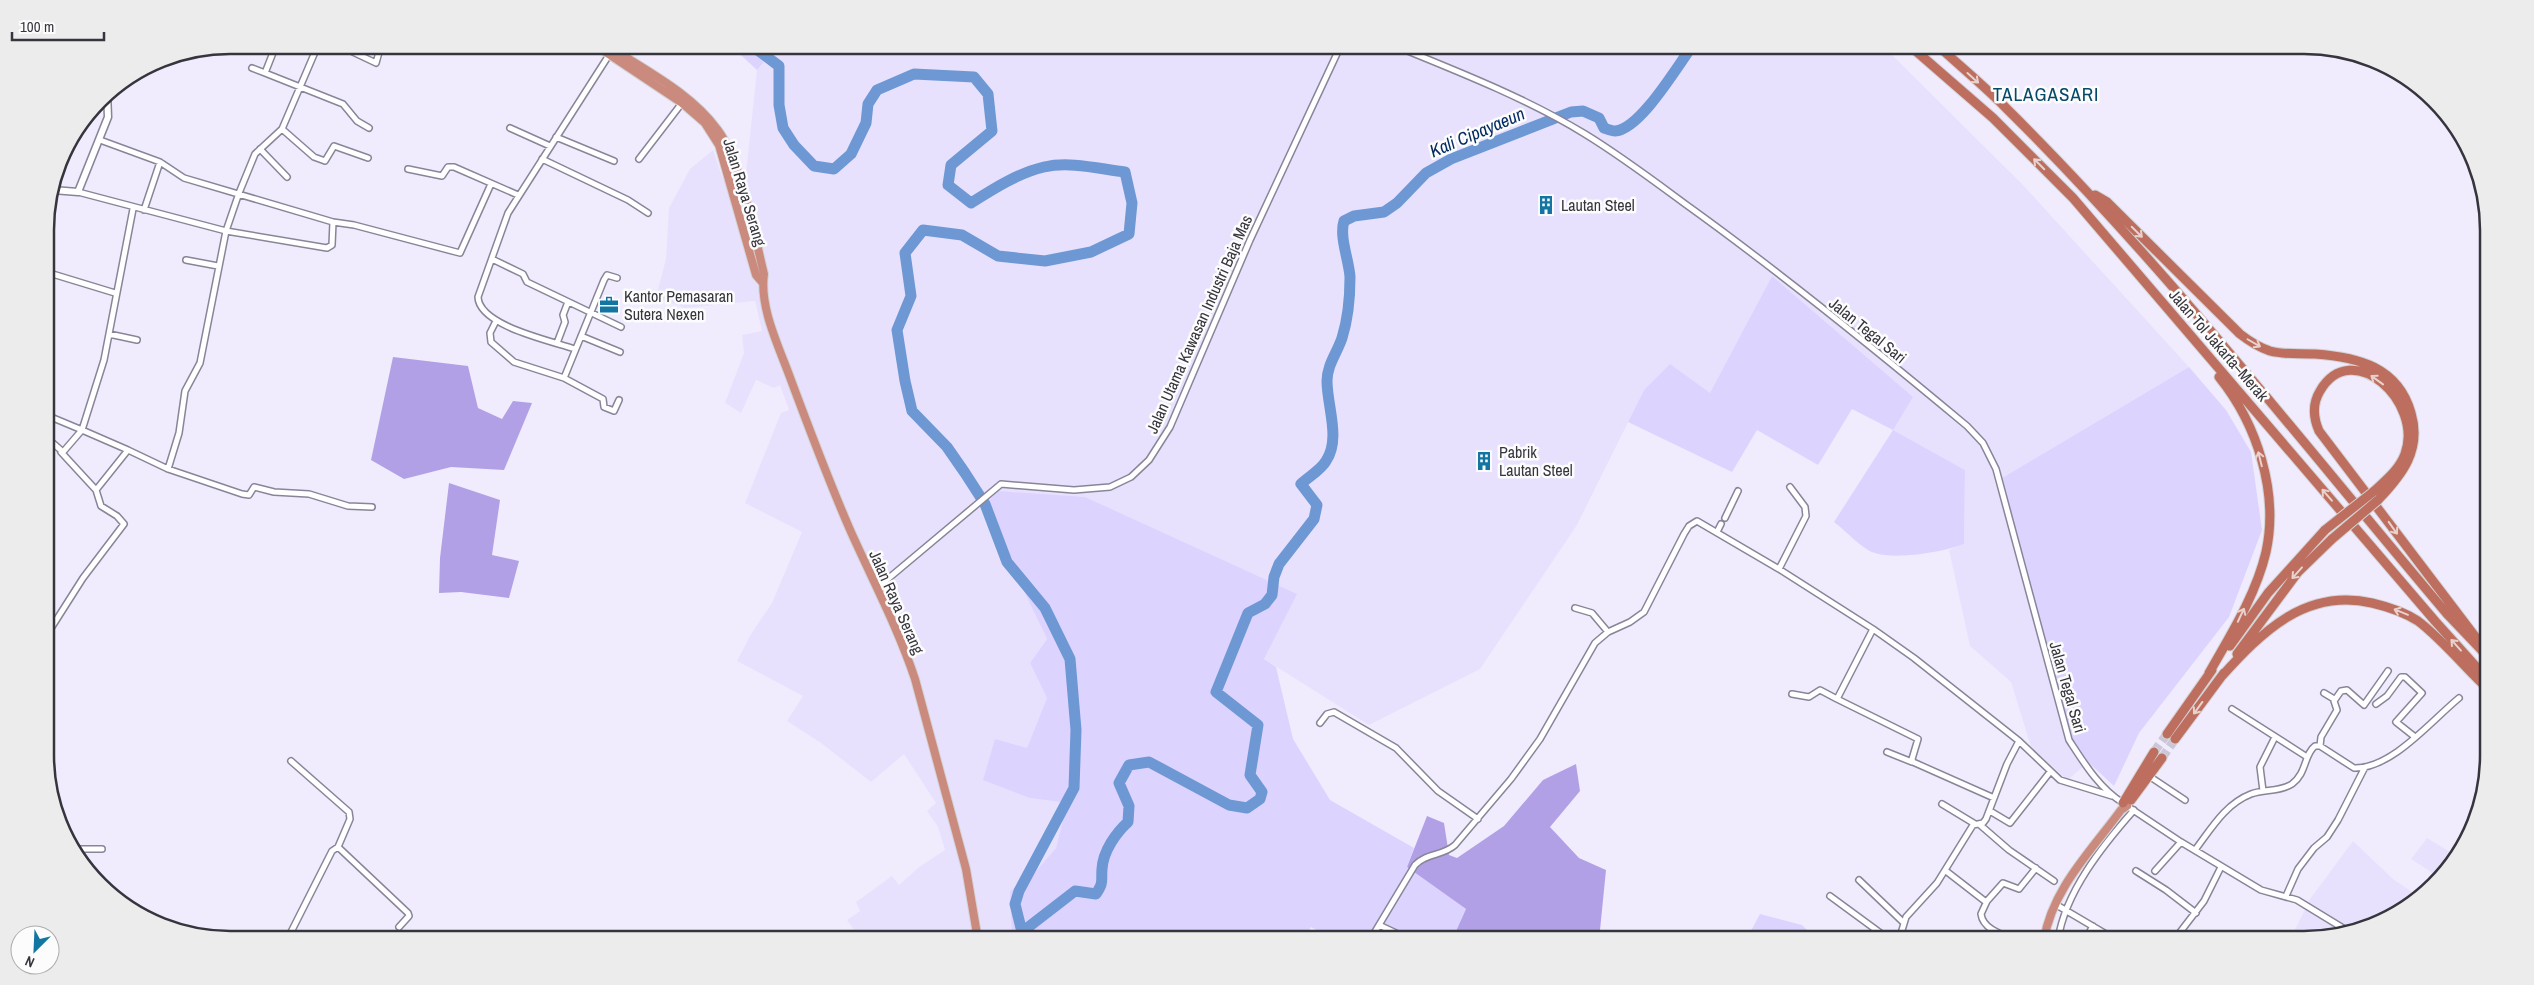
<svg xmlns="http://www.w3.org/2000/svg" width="2534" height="985" font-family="'Archivo Narrow',sans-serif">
	<rect width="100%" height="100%" fill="#f0ecfe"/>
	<!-- built -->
	<path fill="#e8e1fe" d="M772 45H1882L2023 185 2189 367 2002 478 2069 733 2088 762 2068 780 2032 750 2011 682 1970 646 1949 550 1964 544 1965 470 1893 430 1772 276 1710 394 1644 390 1577 525 1480 669 1369 725 1264 659 1296 594 983 507 1047 639 1030 663 1047 698 1027 748 1030 798 1067 803 1056 848 1035 872 1010 891 1012 940H861L847 920 860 911 856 902 892 876 899 885 919 867 945 850 938 827 927 811 936 803 904 754 871 782 821 743 787 721 803 696 737 661 751 634 772 603 802 532 745 503 781 413 789 410 780 385 774 388 756 380 741 413 725 403 744 353 742 335 762 331 755 301 685 308 656 297 666 259 669 208 690 169 713 150 723 179 746 173 757 70 776 49Z
		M2427 838 2457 856 2451 868 2440 878 2411 859Z
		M2353 841 2393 879 2421 898 2364 930 2317 940H2290L2310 899Z"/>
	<!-- green -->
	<path fill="#ddd3ff" d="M730 45H772L776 49 757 70Z
		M1772 276 1913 397 1893 430 1965 470 1964 544C1944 552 1895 560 1875 553 1863 550 1845 530 1834 522L1893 430 1852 409 1818 465 1757 430 1732 472 1628 422 1644 390 1670 364 1710 393Z
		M2189 367 2226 410 2251 452 2262 530 2229 617 2139 733 2114 786 2088 762 2069 733 2002 478Z
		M998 491 1085 497 1297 594 1264 659 1276 667 1293 739 1330 800 1414 848 1407 867 1466 909 1452 940H1334L1311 927 1303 940H1012L1010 891 1035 872 1056 848 1067 803 1030 798 983 780 995 739 1027 748 1047 698 1030 663 1047 639 983 507Z
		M1760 914 1802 925 1817 940H1746Z"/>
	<!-- forest -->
	<path fill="#b2a0e6" d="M393 357 468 366 478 408 502 419 513 401 532 403 504 470 451 467 404 479 371 460Z
		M449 483 500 500 492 555 519 561 509 598 461 592 439 593 440 558Z
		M1576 764 1580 791 1550 827 1579 858 1606 870 1599 940H1550L1537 934 1534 940H1452L1466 909 1407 867 1427 816 1444 823 1449 855 1457 858 1504 826 1543 780Z"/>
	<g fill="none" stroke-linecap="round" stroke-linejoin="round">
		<!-- river -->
		<path stroke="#6e98d4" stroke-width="11" d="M751 45 779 66V105L783 128 794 145 814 166 834 169 851 154 866 123 868 104 877 90 914 74 974 77 988 94 992 131 951 165 948 185 971 203C993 189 1018 173 1044 167 1070 161 1100 169 1125 172L1132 203 1129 234 1091 252 1045 261 998 256 962 235 923 230 905 253 911 296 897 330 905 381 912 411 947 447 965 473 985 504 1007 562 1045 608 1070 659 1076 730 1074 788 1019 891 1015 904 1024 940
			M1022 932 1075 891 1096 894C1104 882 1101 882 1102 869 1103 851 1116 833 1128 822L1129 806 1119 783 1129 765 1149 762 1229 805 1247 808 1260 799 1262 792 1250 775 1258 725 1216 692 1248 613 1265 604 1272 595 1274 577 1279 564 1314 519 1317 505 1301 484C1308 477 1321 470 1326 461 1341 439 1327 406 1327 381 1327 365 1337 353 1342 338 1348 319 1350 297 1350 277 1349 260 1339 237 1344 221L1354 216 1384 212 1397 203 1426 173 1451 159 1571 112 1583 111 1599 118 1604 128C1607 129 1612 131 1615 131 1640 130 1678 65 1693 45"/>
		<!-- motorway-tunnel -->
		<path stroke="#cbc7d7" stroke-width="9" stroke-dasharray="9 4.5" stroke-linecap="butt" d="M2154 752 2167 734
			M2162 758 2175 739"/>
		<!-- minor casing -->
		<g stroke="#898598" stroke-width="8">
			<path id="minor" d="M276 45 265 73 343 104 357 121 369 128
				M338 45 376 63 381 45
				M1393 45C1457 71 1526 98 1585 134 1621 156 1654 181 1688 206 1784 275 1876 350 1967 426L1983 443 1996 469 2069 740C2084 763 2099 788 2123 803
				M252 68 265 73
				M510 128 550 146
				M282 129 314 157 325 161 334 146 368 158
				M556 137 614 161
				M100 140 160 162 184 178 333 222 354 225 460 253 491 184
				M260 149 287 177
				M542 159 628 200 648 213
				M639 159 682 103
				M408 169 442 176 448 167H454L518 195
				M78 192 226 231 327 248 332 245 333 222
				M144 210 160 162
				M492 259 523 274 527 282 621 327
				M186 260 218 266
				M46 272 115 293
				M496 321 490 333 491 342 514 362 564 378 603 399 604 407 614 411 619 400
				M109 334 137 340
				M581 336 620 352
				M557 343 565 322 563 315 568 302
				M575 349C552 341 479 326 478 297L508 213 609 55
				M564 378 604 280 607 275 617 278
				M46 415 82 430 63 452 47 438
				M128 450 168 469 242 494 249 495 254 487 274 492 309 494 348 506 372 507
				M61 452 96 490
				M168 469 179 433 185 391 200 363 226 231 239 193 255 154 282 129 318 45
				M1725 518 1738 491
				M1717 532 1721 524
				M1779 569 1806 516 1805 507 1790 487
				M877 588 1001 484 1074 490 1110 487 1131 477 1149 460 1170 427 1250 240 1341 45
				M1575 608 1592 613 1608 632
				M1873 629 1837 699 1918 739 1912 759 1913 762 1994 798
				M48 633 83 578 124 524 117 516 101 506 96 490 128 450 82 430 104 360 133 209
				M2324 693 2334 699
				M1792 694 1809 697 1820 690 1837 699
				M2376 704 2387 696 2401 677H2405L2422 693 2396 722 2415 737
				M2232 709 2307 757
				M1320 723 1327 714 1334 712 1396 748 1438 791 1478 819
				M2320 746 2321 737 2337 710 2334 701 2341 691 2347 690 2364 705 2388 671
				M1887 752 1912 762
				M291 761 349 812 350 819 338 847
				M2149 776 2185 800
				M2263 791 2260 767 2275 737
				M1942 804 1975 824
				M2127 806 2181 842 2261 890 2297 900 2351 933
				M1990 811 2010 823 2050 772
				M1979 824 2009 850 2054 881
				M72 849H102
				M2195 850C2211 829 2225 804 2251 794 2264 789 2280 792 2292 784 2307 773 2304 754 2315 746H2320L2354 768C2392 769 2432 720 2459 698
				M1946 871 1986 902
				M2136 871 2166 890 2196 913
				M2155 871 2181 842
				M1859 880 1904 923
				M1830 896 1890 940
				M2286 896 2298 869 2314 848 2327 837 2338 820 2365 767
				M2055 904 2116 940
				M1379 925 1411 940
				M287 940 332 851 338 847 408 913 409 916 399 927
				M1370 940 1415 865C1426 853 1443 856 1455 845L1511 779 1540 739 1595 643 1608 632 1630 622 1644 612 1684 534 1689 526 1697 521 1779 569 1873 629 1914 658 2019 741 2060 780 2112 796
				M1899 940 1906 917 1937 883 1973 825 1983 823 1986 819 2007 764 2019 741
				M2016 940C2004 935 1983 930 1981 914L1987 901 2003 883 2019 889 2036 868
				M2058 940C2065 892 2103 845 2134 810
				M2085 940 2093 926
				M2150 940 2154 937 2160 940
				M2174 940 2204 901 2221 867"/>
		</g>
		<!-- tertiary casing -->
		<g stroke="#898598" stroke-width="9">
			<path id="tertiary" d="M53 190 78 192 108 117 107 92"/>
		</g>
		<!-- trunk casing -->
		<g stroke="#d3d2d4" stroke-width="10">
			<path id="trunk" d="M595 45 682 103 705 123 719 145 756 275 763 283
				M607 45C644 70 690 92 717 129 741 160 754 234 764 274 759 308 780 349 791 380 810 431 829 482 851 532 873 581 898 628 915 679L966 869 978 940
				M2044 940C2052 889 2092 850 2121 810L2127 806"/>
		</g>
		<!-- motorway casing -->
		<g stroke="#d3d2d4" stroke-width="11">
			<path id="motorway" d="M1909 45 1993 118 2073 198 2435 621 2489 681
				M1937 45C1960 66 1983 85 2005 107 2165 265 2303 444 2448 615L2489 658
				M2095 195 2107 202 2240 334C2249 341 2258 347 2270 351 2285 355 2300 353 2315 354 2358 357 2398 367 2411 413 2422 450 2402 475 2378 500
				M2373 492C2385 481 2399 470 2405 454 2424 402 2352 336 2320 391 2312 404 2313 417 2319 431L2477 639
				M2230 646 2268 593 2325 530
				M2237 654 2298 572 2332 539
				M2209 673C2230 636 2256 595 2266 552 2279 492 2257 424 2219 377
				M2221 677C2262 632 2305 588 2372 603 2389 607 2404 612 2418 621 2444 641 2465 668 2489 690
				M2167 734 2212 670
				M2175 739 2224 673
				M2131 800 2162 758
				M2123 803 2154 752"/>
		</g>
		<!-- minor -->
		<use href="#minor" stroke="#fff" stroke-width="5"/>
		<!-- tertiary -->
		<use href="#tertiary" stroke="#fff" stroke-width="6"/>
		<!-- trunk -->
		<use href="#trunk" stroke="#ca8b7e" stroke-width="8"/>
		<!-- motorway -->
		<use href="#motorway" stroke="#bd6e5e" stroke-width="9"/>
		<!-- motorway-bridge casing -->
		<g stroke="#d3d2d4" stroke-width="11" stroke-linecap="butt">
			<path id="motorway-bridge" d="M2325 530 2373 492
				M2332 539 2378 500"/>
		</g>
		<!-- motorway-bridge -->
		<use href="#motorway-bridge" stroke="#bd6e5e" stroke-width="9"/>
	</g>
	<!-- one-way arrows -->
	<defs><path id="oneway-shaft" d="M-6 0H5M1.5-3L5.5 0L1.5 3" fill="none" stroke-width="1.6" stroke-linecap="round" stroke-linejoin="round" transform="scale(1.25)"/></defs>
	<g stroke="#e9d1cd">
		<use href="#oneway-shaft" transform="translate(1973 78) rotate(42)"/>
		<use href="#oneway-shaft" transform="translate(2039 164) rotate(-135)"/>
		<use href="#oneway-shaft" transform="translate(2137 232) rotate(45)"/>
		<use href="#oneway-shaft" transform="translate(2254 343) rotate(30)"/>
		<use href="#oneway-shaft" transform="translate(2377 380) rotate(-144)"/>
		<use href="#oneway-shaft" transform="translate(2260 459) rotate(-104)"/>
		<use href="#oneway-shaft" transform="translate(2327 495) rotate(-131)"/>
		<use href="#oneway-shaft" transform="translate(2393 528) rotate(55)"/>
		<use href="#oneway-shaft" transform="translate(2297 573) rotate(132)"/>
		<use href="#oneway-shaft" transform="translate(2401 612) rotate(-158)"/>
		<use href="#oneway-shaft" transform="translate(2241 615) rotate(-65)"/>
		<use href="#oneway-shaft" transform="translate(2456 645) rotate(-132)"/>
		<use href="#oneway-shaft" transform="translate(2198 708) rotate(126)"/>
	</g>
	<!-- icons -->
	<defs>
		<g id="building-bare" transform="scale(1.5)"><path d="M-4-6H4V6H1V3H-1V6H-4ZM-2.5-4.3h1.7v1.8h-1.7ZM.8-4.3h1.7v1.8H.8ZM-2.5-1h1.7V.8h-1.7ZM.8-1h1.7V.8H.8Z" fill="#1376a2" stroke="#fcfcfc" stroke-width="2.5" paint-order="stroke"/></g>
		<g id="office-bare" transform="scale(1.5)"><path d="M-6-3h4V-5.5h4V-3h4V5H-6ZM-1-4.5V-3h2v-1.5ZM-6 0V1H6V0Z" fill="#1376a2" stroke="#fcfcfc" stroke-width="2.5" paint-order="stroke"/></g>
	</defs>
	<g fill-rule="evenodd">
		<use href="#building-bare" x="1546" y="205"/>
		<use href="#office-bare" x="609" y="305"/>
		<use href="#building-bare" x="1484" y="461"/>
	</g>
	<g text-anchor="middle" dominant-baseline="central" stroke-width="5" stroke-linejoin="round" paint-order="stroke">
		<!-- street labels -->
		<g font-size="16" fill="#36343c" stroke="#fcfcfc">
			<text transform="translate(745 192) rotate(73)">Jalan Raya Serang</text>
			<text transform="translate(1199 324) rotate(-66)">Jalan Utama Kawasan Industri Baja Mas</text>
			<text transform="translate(1868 330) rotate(39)">Jalan Tegal Sari</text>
			<text transform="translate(2219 345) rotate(49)">Jalan Tol Jakarta–Merak</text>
			<text transform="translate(897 602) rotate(66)">Jalan Raya Serang</text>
			<text transform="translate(2068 687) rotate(74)">Jalan Tegal Sari</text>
		</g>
		<!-- poi labels -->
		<g font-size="16" fill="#36343c" stroke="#fcfcfc" text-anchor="start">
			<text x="1561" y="205">Lautan Steel</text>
			<text x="624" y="296">Kantor Pemasaran<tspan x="624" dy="18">Sutera Nexen</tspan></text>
			<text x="1499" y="452">Pabrik<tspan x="1499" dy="18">Lautan Steel</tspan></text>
		</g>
		<!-- water labels -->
		<g font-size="18" font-style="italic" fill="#042c62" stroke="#fcfcfc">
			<text transform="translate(1477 132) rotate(-23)">Kali Cipayaeun</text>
		</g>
		<!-- quarter labels -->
		<g font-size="19" letter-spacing="1" fill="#044a68" stroke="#fcfcfc">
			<text x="2046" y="94">TALAGASARI</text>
		</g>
	</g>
	<!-- crop -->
	<path d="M0 0H2534V985H0ZM230 54H2304A176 176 0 0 1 2480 230V755A176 176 0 0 1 2304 931H230A176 176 0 0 1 54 755V230A176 176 0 0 1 230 54Z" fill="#ececed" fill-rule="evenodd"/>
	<path fill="none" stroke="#36343c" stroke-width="2.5" d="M230 54H2304A176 176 0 0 1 2480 230V755A176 176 0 0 1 2304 931H230A176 176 0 0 1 54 755V230A176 176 0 0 1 230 54Z"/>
	<!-- north arrow -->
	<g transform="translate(35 950) rotate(204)"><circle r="24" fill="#fcfcfc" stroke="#adacaf"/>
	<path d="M0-4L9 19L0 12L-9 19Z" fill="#1376a2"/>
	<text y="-8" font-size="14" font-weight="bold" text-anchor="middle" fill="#36343c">N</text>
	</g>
	<!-- scale -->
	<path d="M12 32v8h92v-8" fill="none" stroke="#36343c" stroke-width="2.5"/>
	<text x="20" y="32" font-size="15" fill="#36343c" stroke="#fcfcfc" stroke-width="4" paint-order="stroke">100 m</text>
</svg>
